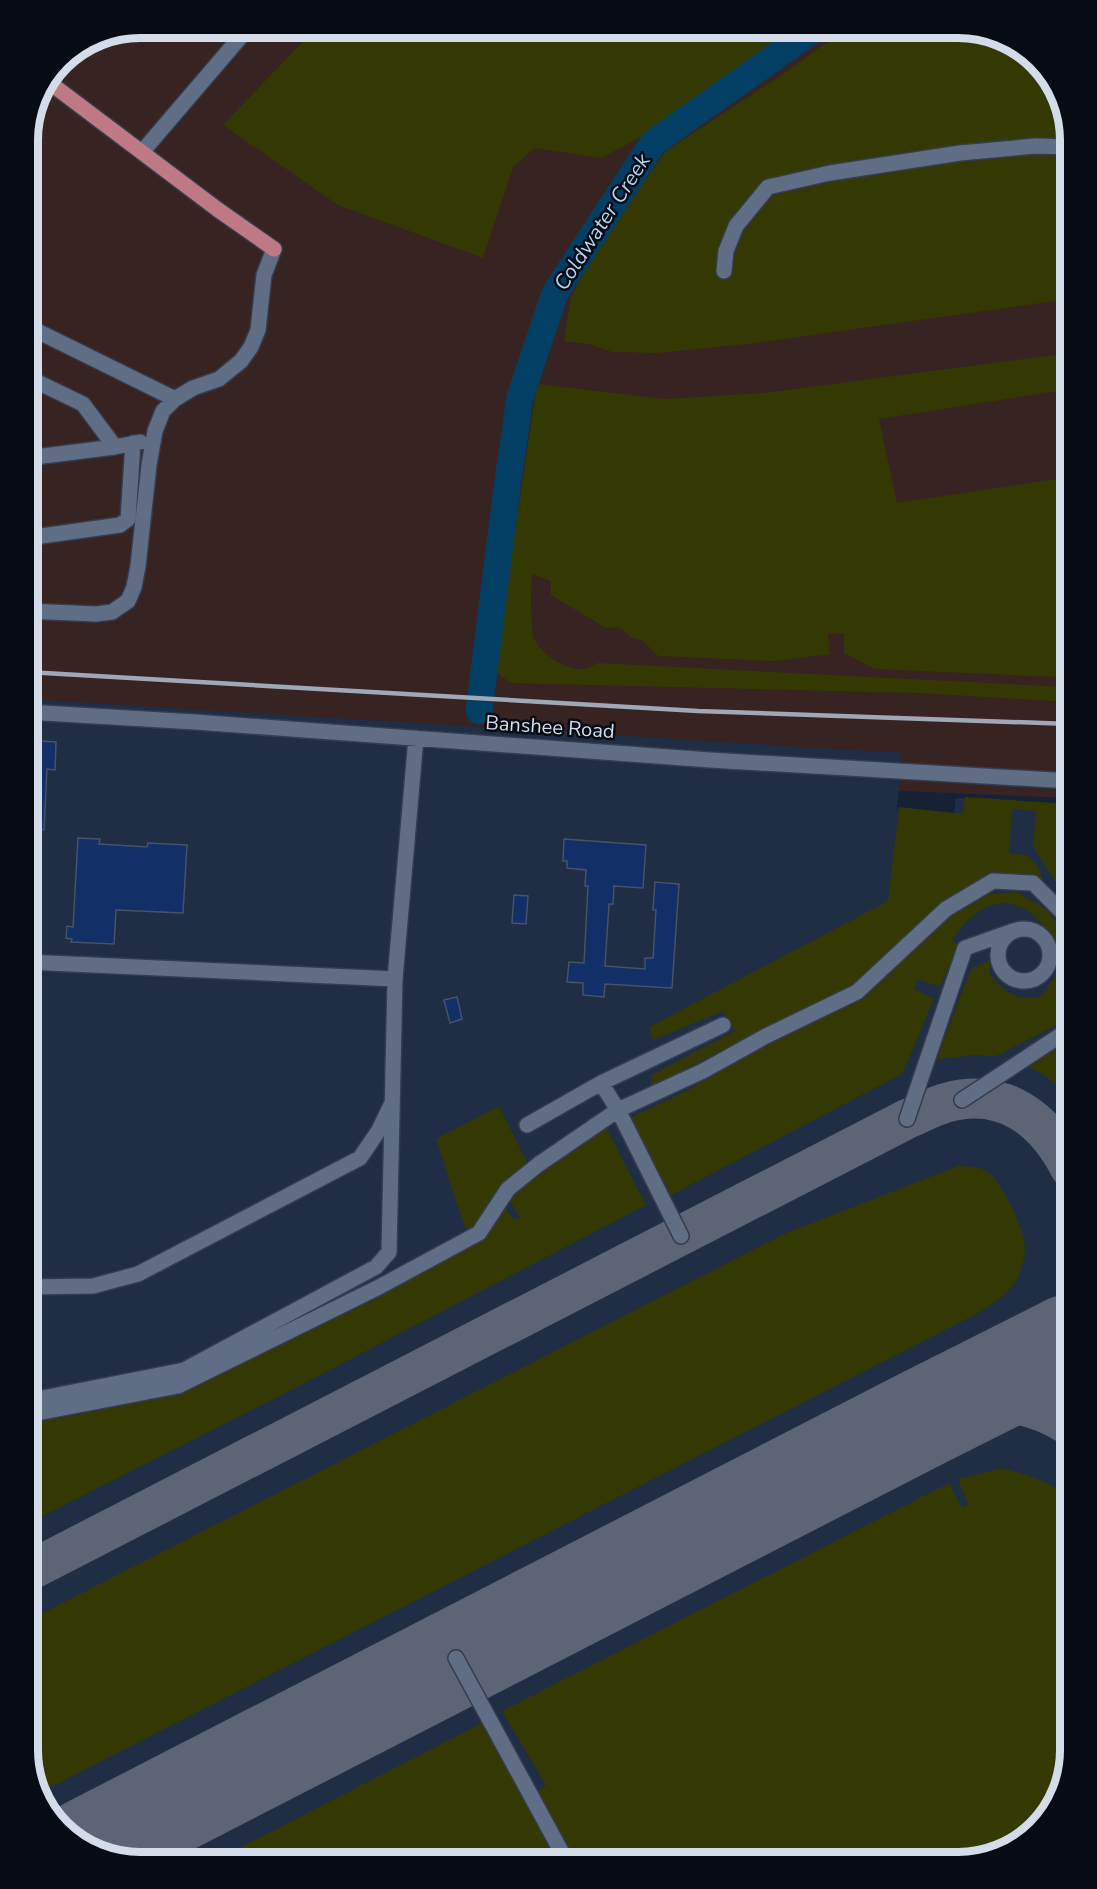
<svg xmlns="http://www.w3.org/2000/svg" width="1097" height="1889" font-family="'Nunito Sans',sans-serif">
	<rect width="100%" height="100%" fill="#172135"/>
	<!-- industrial -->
	<path fill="#362322" d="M140 27H965L1020 46 1059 90 1070 140V798L880 790 27 1439V133L60 60 97 35Z"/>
	<!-- built -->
	<path fill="#1f2d45" d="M27 699 901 753 897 809 954 813 956 798 1070 804V1750L1051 1812 1007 1851 957 1862H133L77 1843 38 1799 27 1749Z"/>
	<!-- green -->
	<path fill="#343903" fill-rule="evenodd" d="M317 27H801L651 132 601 158 535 148 513 167 483 258 338 205 223 125Z
		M848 27H965L1020 46 1059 90 1070 140V299L747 344 657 353 612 352 589 344 564 341 571 297 599 243 666 151 782 75Z
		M1070 353V389L879 419 897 503 1070 477V702L919 693 511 683 494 671 537 384 664 399 764 393ZM532 574 551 581V595L606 628 619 627 632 638 642 640 658 656 776 661 830 654 828 634 844 633V653L875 669 1057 677 1066 687 597 663C594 665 588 668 584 669 567 671 542 655 534 639 530 629 531 586 532 574Z
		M965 797 1070 804V906L1033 846 1036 811 1012 809 1009 853 1028 855 1038 867 1043 880 1032 875 1013 873 992 874 975 882 947 900 852 988 702 1060 651 1088V1075L735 1031 723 1011 653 1040 649 1027 888 901 899 807 963 814Z
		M1016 892 1048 910 1070 944V1018L996 1056 974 1055 938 1059 939 1052 971 969 990 960 989 972C1001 992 1019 1002 1041 996 1050 985 1061 969 1059 953 1058 944 1049 932 1043 925 1010 887 975 903 952 941L959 945 939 987 918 979 914 989 934 999 902 1074 671 1195 630 1118 692 1088 760 1046 862 997 945 920 984 894Z
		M1070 1036V1094L1041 1073 1024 1065Z
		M499 1106 529 1166 502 1185 473 1227 465 1228 436 1139Z
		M606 1127 646 1205 295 1388 27 1524V1424L170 1396 220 1375 482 1239 504 1207 514 1220 520 1218 510 1201 534 1176Z
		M958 1166C969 1167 981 1166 989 1173 1004 1186 1024 1229 1025 1248 1025 1256 1021 1269 1018 1276 1012 1292 995 1302 982 1311L37 1794 27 1749V1621L784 1234Z
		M1002 1468C1027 1475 1050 1481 1070 1498V1750L1051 1812 1007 1851 957 1862H578L536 1792 546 1785 502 1711 949 1483 962 1508 968 1504 958 1479Z
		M484 1722 556 1862H212Z"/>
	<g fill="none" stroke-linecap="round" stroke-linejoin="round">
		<!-- river -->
		<path stroke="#033f64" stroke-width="27" d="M479 711 507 487 520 397 555 293 653 143 817 27"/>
		<!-- taxiway -->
		<path stroke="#5c6476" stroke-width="40" d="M923 1418C979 1402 1017 1392 1070 1426
			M27 1572 907 1119C919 1114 932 1107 945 1103 1003 1086 1045 1119 1070 1168"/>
		<!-- runway -->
		<path stroke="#5c6476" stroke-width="100" d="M89 1847 923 1418 1070 1344"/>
	</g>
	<!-- building -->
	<path fill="#122f68" stroke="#465268" stroke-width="1.5" d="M27 740 56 742 55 770 47 769 44 830 27 829Z
		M78 838 100 839 99 844 147 847 148 843 187 845 183 913 116 910 114 944 71 942 72 939 66 938 67 926 73 927Z
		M564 839 646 845 643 888 614 886 613 904H609L605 966 645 969V958H653L656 910H653L655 882 679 884 672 988 605 984 604 997 583 995V983L567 982 569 962 584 963 588 886H585L586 870 567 868V861H563Z
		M514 895 528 896 526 924 512 923Z
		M457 997 462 1019 450 1023 444 1000Z"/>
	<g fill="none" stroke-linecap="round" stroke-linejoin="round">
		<!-- minor casing -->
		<g stroke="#353c4d" stroke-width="18">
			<path id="minor" d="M142 152 249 27
				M724 271 726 251 736 226 768 187 830 173 960 153 1036 146 1070 147
				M27 326 175 399 193 388 219 379 241 361 251 347 258 330 264 275 274 249
				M27 377 83 404 115 447
				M27 458 115 447 140 442
				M27 538 120 525 128 519 133 443
				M27 611 96 614 112 612 128 601 134 587 138 566 149 465 155 431 163 411 175 399
				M27 712 195 722 710 760 1070 781
				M998 955a26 26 0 1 1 52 0a26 26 0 1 1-52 0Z
				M27 962 395 979 416 738
				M962 1100 1070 1029
				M907 1119 965 948 1013 931
				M527 1125 601 1083
				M681 1236 618 1110 703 1071 766 1036 857 992 946 909 993 881 1033 883 1062 912 1070 926
				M27 1287 93 1286 138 1274 360 1158 379 1130 391 1105
				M27 1401 184 1370 376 1267 389 1252 395 979
				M27 1415 178 1386 379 1287 479 1233 508 1189 539 1164 618 1110 601 1083 723 1025
				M456 1658 567 1862"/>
		</g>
		<!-- major casing -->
		<g stroke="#353c4d" stroke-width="18">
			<path id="major" d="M50 83 217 209 274 249"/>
		</g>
		<!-- minor -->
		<use href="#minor" stroke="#606e85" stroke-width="15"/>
		<!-- major -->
		<use href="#major" stroke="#bf7986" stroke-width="15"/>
		<!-- rail -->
		<path stroke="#a0a8b7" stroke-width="4.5" d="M27 672 698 711 1070 724"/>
	</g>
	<g text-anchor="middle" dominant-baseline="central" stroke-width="5" stroke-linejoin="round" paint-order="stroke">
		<!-- street labels -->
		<g font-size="20" fill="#d5dce9" stroke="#070b13">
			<text transform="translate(550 727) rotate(4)">Banshee Road</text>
		</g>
		<!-- water labels -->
		<g font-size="21" font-style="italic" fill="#b3d5f2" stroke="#070b13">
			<text transform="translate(602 222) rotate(-57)">Coldwater Creek</text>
		</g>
	</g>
	<!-- crop -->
	<path d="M0 0H1097V1889H0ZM140 38H958A102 102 0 0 1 1060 140V1750A102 102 0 0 1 958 1852H140A102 102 0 0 1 38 1750V140A102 102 0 0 1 140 38Z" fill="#070b13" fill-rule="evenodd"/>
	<path fill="none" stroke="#d5dce9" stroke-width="8" d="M140 38H958A102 102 0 0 1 1060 140V1750A102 102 0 0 1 958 1852H140A102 102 0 0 1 38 1750V140A102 102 0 0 1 140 38Z"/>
</svg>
